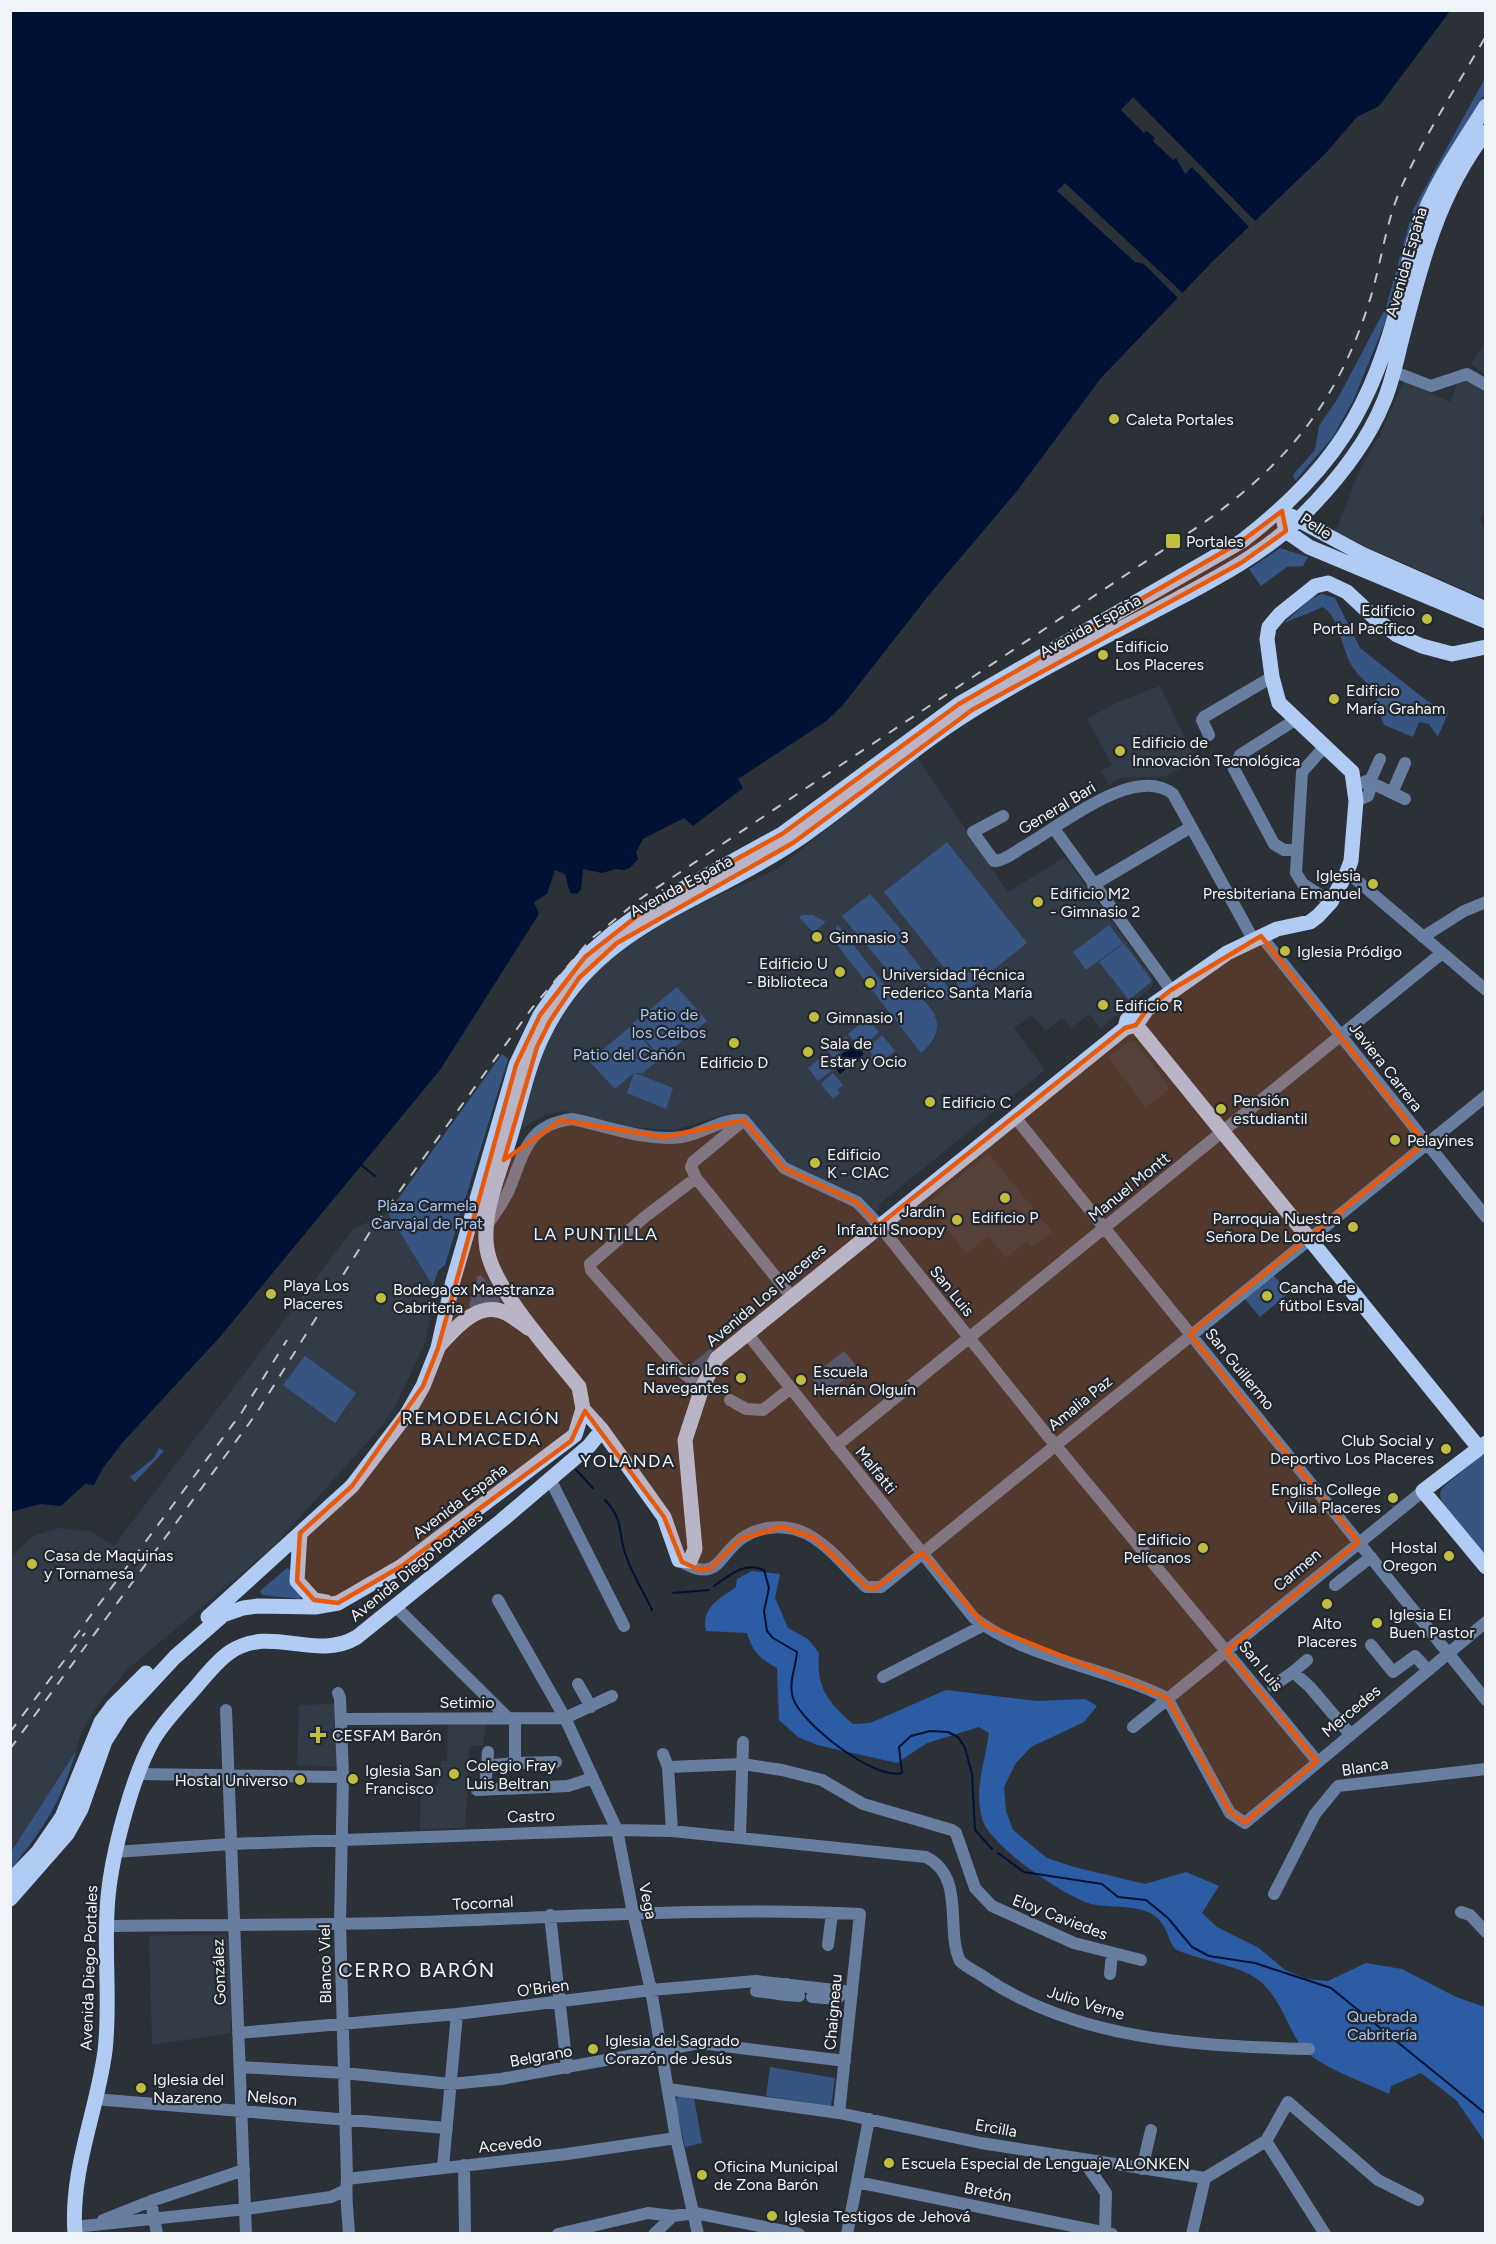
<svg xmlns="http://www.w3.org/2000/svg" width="1496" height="2244" font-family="Figtree,sans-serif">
	<rect width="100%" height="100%" fill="#2c3138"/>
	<!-- built -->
	<path fill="#333b47" d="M1485 344V374L1471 364Z
		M1467 379 1485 393 1486 507 1481 520 1485 532V599L1335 533 1360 469 1379 437 1404 381 1450 402 1459 380Z
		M1160 686 1196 761 1165 776 1120 778 1109 785 1101 771 1112 765 1087 719 1115 703Z
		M917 757 1008 892 1065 857 1153 978 1152 987 1100 1029 1089 1014 1072 1028 1062 1018 1046 1031 1032 1015 1014 1028 1045 1070 878 1205 880 1209 874 1214 788 1166 747 1115 734 1112 674 1130 629 1127 563 1111 547 1114 523 1128 520 1127 539 1058 569 1004 597 971 623 947 678 914 777 869Z
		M1129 1041 1134 1042 1147 1056 1169 1089 1146 1108 1108 1057Z
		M988 1153 1052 1232 1033 1247 1027 1241 1006 1258 988 1236 966 1254 927 1204Z
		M388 1213 433 1286 432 1310 425 1343 396 1405 383 1425 271 1549 129 1668 102 1699 82 1730 76 1751 11 1852V1557L33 1536 59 1528 92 1532 114 1546 353 1229Z
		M1392 1489 1402 1500 1393 1508 1383 1497Z
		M338 1704 337 1767 297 1765 299 1705Z
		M448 1722 486 1723 483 1745 470 1746 465 1827 420 1830 421 1786H438L441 1761H447Z
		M223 1934 229 1939 231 2033 152 2045 149 1936Z"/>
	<!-- green -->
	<path fill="#365583" d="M1485 78V94L1449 151 1389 313 1353 401 1332 438 1295 481 1293 475 1315 450 1319 426 1338 398 1386 307 1413 210Z
		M1280 548 1308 557 1303 566 1287 567 1261 586 1249 569Z
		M1322 594 1335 598 1360 648 1426 700 1448 713 1438 737 1429 724 1419 722 1413 737 1384 725 1376 705 1377 693C1370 685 1360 678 1354 669 1341 651 1341 619 1323 607L1284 623 1312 598Z
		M947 842 1027 943 964 993 884 892Z
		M870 894 905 934 899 940 925 973 932 968 959 1000 940 999 926 983 894 978 842 916Z
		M803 915H813L826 922 815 931 811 930 799 917Z
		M838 925 890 992 915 993C940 1013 946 1031 921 1053L831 937Z
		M1109 925 1123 943 1086 970 1073 952Z
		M1124 943 1152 981 1129 1000 1099 962Z
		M677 987 707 1021 661 1058 632 1024Z
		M864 1021 866 1024 870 1021 879 1032 865 1045 859 1037 854 1041 848 1034Z
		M631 1026 660 1059 643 1073H635L673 1088 666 1109 627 1093 634 1073 615 1089 589 1061Z
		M882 1035 895 1051 885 1059 880 1054 863 1068 861 1065 873 1055 867 1048Z
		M846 1036 849 1041 845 1044 847 1046 833 1058 828 1051Z
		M502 1054 508 1059 445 1265 438 1271 433 1286 388 1213Z
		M825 1054 830 1060 825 1064 831 1071 818 1081 808 1068Z
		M833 1073 843 1085 837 1090 840 1093 833 1099 821 1084Z
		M481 1275 500 1299 499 1303 473 1309 469 1306 477 1277Z
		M1273 1275 1289 1293 1260 1317 1244 1298Z
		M715 1345 698 1380 685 1369Z
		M844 1351 859 1369 825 1394 811 1377Z
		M305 1356 356 1393 335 1423 283 1385Z
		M159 1448 164 1451 135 1482 130 1477 154 1458Z
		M1485 1452V1558L1441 1502 1440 1493 1442 1488Z
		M287 1568 291 1570 301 1595 300 1599 262 1595 260 1591Z
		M76 1751C61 1802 44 1828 11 1869V1852Z
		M770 2067 835 2078 831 2106 766 2096Z
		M678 2096 694 2098 702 2143 685 2147 675 2102Z"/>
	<!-- forest -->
	<path fill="#2b5ca4" d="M752 1571 780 1574 775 1598 788 1628 808 1639 819 1653C816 1688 828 1702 853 1724L870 1723 946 1690 1037 1701 1085 1699 1097 1706 1084 1722 1031 1747 1016 1763 1004 1787 1006 1811 1013 1830 1047 1858 1074 1867 1145 1884 1186 1872 1219 1886 1202 1913 1217 1927 1259 1948 1285 1970 1306 1979 1328 1981 1366 1963 1402 1969 1456 1997 1485 2007V2142L1456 2100 1421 2073 1391 2086 1389 2094C1366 2083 1314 2065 1300 2045 1287 2024 1280 1999 1261 1982 1242 1965 1200 1961 1175 1949 1169 1941 1168 1933 1163 1925 1151 1902 1112 1909 1091 1904 1065 1897 988 1845 982 1818 974 1787 985 1763 989 1733L979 1727 927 1743 897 1763 817 1745 798 1737 779 1720 777 1668C760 1659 752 1651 747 1633L706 1631C701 1608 719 1599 736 1587L737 1579Z"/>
	<!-- water -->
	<path fill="#001136" d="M11 11H1450L1379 106 1357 117 1325 154 1212 262 1101 378 1017 491 929 595 842 706 825 722 738 779 743 788 693 826 684 818 643 839 636 852 638 859 630 868 624 870 616 869 602 873 583 869 581 890 577 894 570 893 565 874 555 870 547 894 534 902 539 914 440 1070 219 1338 123 1442 103 1468 94 1485 85 1484 61 1506 40 1504 11 1512Z
		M855 1043 864 1054 840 1074 831 1063Z"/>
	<!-- pier -->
	<path fill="#2c3138" d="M1133 97 1256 222 1250 228 1192 167 1185 174 1176 158 1173 160 1153 141 1155 138 1147 131 1144 133 1121 110Z
		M1065 183 1168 279 1184 295 1180 300 1144 264 1135 262 1057 191Z"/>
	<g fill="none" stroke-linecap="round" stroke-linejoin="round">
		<!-- stream -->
		<path stroke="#001136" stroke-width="2" d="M360 1164 375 1176
			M576 1470 593 1488
			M605 1500C622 1519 618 1524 623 1546 628 1568 643 1590 652 1610
			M714 1586C730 1575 745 1561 764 1570L769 1588 764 1611 767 1631 773 1638 797 1652C796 1667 788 1683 793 1698 800 1722 874 1781 902 1773L899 1747 911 1736 930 1731 948 1732 958 1737 965 1748 972 1774 975 1830 992 1849
			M673 1593 709 1590
			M998 1853 1024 1872 1102 1884 1118 1897 1146 1900 1168 1918 1192 1947 1209 1956 1255 1963 1331 1988 1486 2114"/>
		<!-- minor -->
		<path stroke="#687ea0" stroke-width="12" d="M1395 372 1431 386 1467 374 1486 385
			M1295 720 1240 755 1234 769 1274 844 1284 850H1296
			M1209 735 1202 720 1204 717 1272 677
			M1325 746 1302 772 1296 873 1303 884 1331 902
			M1359 784 1371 779 1380 759
			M1392 793 1405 763
			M1356 801 1368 796 1371 786 1376 785 1405 799
			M1003 816 973 832 994 861C1004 861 1015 852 1023 847 1058 828 1134 763 1173 794L1253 939
			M1055 830 1171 990
			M1347 872 1486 990
			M1093 885 1191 827
			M1261 936 1486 1217
			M1423 937 1464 911 1486 902
			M1014 1116 1486 1700
			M744 1120 693 1162 691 1167 696 1178 791 1296
			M696 1178 646 1216 590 1264 591 1270 679 1369 702 1388
			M487 1225C495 1214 503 1203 509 1190 524 1154 526 1125 572 1119 607 1126 647 1142 682 1137 703 1134 723 1117 744 1120L784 1168 857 1202 879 1225 1047 1435 1317 1761
			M746 1332 974 1618C1027 1659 1108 1668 1167 1698L1230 1813 1245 1823 1486 1622
			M730 1400 746 1409 763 1410 791 1388
			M836 1446 1442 953
			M550 1479 624 1626
			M682 1562C718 1583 718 1556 741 1539 760 1525 787 1524 807 1534 830 1546 848 1570 866 1587H881L1486 1096
			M1335 1585 1371 1557
			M498 1600 565 1718 617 1830 633 1913 651 1990 676 2138 698 2234
			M395 1606 508 1718
			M1371 1645 1393 1672 1415 1656 1427 1669
			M1293 1672 1307 1660
			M883 1677 984 1625
			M578 1684 591 1707
			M1273 1686 1293 1672 1310 1687 1350 1734
			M338 1693 340 1698 343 1777 340 1924 347 2179C345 2196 348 2215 349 2234
			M226 1710 246 2234
			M515 1718V1763L556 1762
			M341 1719 565 1718 612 1696
			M1133 1727 1423 1491
			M663 1754 668 1767 672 1831
			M493 1765 515 1763
			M668 1767 742 1764 782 1770 822 1780 863 1804 952 1830 956 1833 975 1888 992 1906 1074 1943 1141 1960
			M138 1774 343 1777
			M477 1790 568 1786 593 1778
			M485 1790 488 1752
			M740 1837 743 1742
			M115 1852 231 1844 617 1830 672 1831 926 1857C966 1877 945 1929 960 1961 968 1969 978 1972 987 1979 1080 2041 1200 2046 1309 2049
			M1274 1894 1315 1814 1338 1786 1486 1769
			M1461 1912 1470 1915 1486 1932
			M550 1915 567 2068
			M107 1926C220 1924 334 1926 447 1921 585 1916 723 1907 860 1914L839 2113
			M828 1945 832 1913
			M1110 1974 1112 1954
			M756 1991 786 1995 787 1984
			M786 1995 799 1996
			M812 1997 837 1999 844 1991
			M238 2033 457 2014 651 1990 756 1981 852 1992
			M240 2067 344 2073 451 2084 501 2079 700 2043 845 2061
			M668 2089 839 2113 981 2143 1205 2178 1266 2141 1288 2102 1378 2180 1418 2200
			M94 2099 447 2128
			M1266 2141 1325 2234
			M1083 2160 1106 2193 1105 2232
			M464 2165 465 2234
			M443 2167 457 2014
			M1142 2169 1151 2130
			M347 2179 567 2154 676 2138
			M857 2182 1112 2234
			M151 2201 157 2234
			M103 2220 151 2201 244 2170
			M74 2227 246 2209 331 2197 344 2191
			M558 2234 648 2213 673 2216
			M654 2234 673 2216 695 2213 799 2234
			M847 2234 869 2119
			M1192 2234 1205 2178"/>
		<!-- major -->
		<path stroke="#b0ccf5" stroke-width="15" d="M1291 516 1362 554 1486 609
			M1284 522 1286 531 1309 547 1486 621
			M1136 1025 1479 1448
			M1125 1028 1127 1020 1131 1015 1147 1009 1227 953 1277 929 1310 922 1318 916 1331 902 1347 872 1351 861 1356 801 1352 772 1279 703 1272 677 1267 639 1269 627 1280 614 1315 586 1328 583 1347 592 1377 620 1397 635 1422 646 1452 654 1486 647
			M438 1347C454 1330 478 1299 506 1313 514 1317 522 1324 530 1329
			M583 1409 602 1430 664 1517 679 1560 690 1561 695 1549 685 1440 702 1388 717 1358 1125 1028 1136 1025 1147 1009
			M1486 1443 1423 1491 1486 1567
			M300 1533 297 1581 314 1600 326 1602
			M208 1617 352 1486 407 1414 423 1386 438 1348 453 1281 516 1065 540 1015 561 985 585 957 614 932 646 909 782 834 959 704 1242 541C1335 469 1371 409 1401 295 1407 273 1410 251 1418 229 1434 184 1461 146 1486 106
			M10 1881 38 1852 62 1817 101 1722 113 1706 146 1673
			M10 1899 67 1834 81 1809 105 1741 122 1714 175 1657 223 1615 243 1608 258 1606 315 1607 338 1603 402 1566 575 1435 583 1409 579 1387C553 1354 493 1289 487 1249 481 1214 500 1171 510 1138 520 1105 527 1068 542 1037 596 923 699 906 794 842 855 801 908 750 971 711 1037 670 1110 635 1179 598 1220 576 1263 553 1297 521 1332 487 1366 446 1384 401 1392 382 1396 362 1401 342 1420 267 1438 194 1486 132
			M75 2234C70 2170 97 2112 105 2051 111 2000 103 1948 108 1897 112 1854 132 1777 153 1740 164 1721 181 1704 196 1687 206 1675 217 1661 230 1652 271 1624 316 1662 357 1637L501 1521 589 1446 602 1430"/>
		<!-- rail -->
		<path stroke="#c1c5ca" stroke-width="2" stroke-dasharray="10 10" stroke-linecap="butt" d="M74 1638 242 1412 287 1340
			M10 1732 85 1633
			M10 1749 256 1414 370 1232 532 1008 590 940 640 899 1202 524C1289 462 1340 399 1371 296 1381 263 1385 228 1398 195 1421 140 1456 88 1486 36"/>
	</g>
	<!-- marked area -->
	<path fill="#e8590c" fill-opacity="0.2" stroke="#e8590c" stroke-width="4.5" stroke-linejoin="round" d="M1282 511 1286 531 1241 563 972 710 793 843 617 943 579 978 550 1021 537 1047 504 1160 561 1120 665 1137 744 1120 784 1168 857 1202 879 1225 1125 1028 1136 1025 1147 1009 1171 990 1261 936 1425 1143 1190 1334 1359 1542 1227 1651 1317 1761 1245 1823 1230 1813 1167 1698 984 1625 922 1553 875 1589 866 1587 814 1538 782 1527 741 1539 710 1569 700 1570 682 1562 664 1517 585 1411 571 1441 402 1566 338 1603 314 1600 297 1581 300 1533 352 1486 423 1386 438 1348 516 1065 540 1015 585 957 646 909 782 834 959 704 1242 541Z"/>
	<!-- markers -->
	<g fill="#c0be41" stroke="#23272e" stroke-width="2">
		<circle cx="1114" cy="419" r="6"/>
		<rect x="1165" y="533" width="16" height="16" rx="3"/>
		<circle cx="1427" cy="619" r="6"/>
		<circle cx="1103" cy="655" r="6"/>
		<circle cx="1334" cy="699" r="6"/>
		<circle cx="1120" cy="751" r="6"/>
		<circle cx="1373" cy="884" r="6"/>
		<circle cx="1038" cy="902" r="6"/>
		<circle cx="817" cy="937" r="6"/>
		<circle cx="1285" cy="951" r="6"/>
		<circle cx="840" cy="972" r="6"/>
		<circle cx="870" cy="983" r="6"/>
		<circle cx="1103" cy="1005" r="6"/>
		<circle cx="814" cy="1017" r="6"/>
		<circle cx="734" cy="1043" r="6"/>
		<circle cx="808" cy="1052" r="6"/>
		<circle cx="930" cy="1102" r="6"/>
		<circle cx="1221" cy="1109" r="6"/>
		<circle cx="1395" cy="1140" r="6"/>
		<circle cx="815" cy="1163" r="6"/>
		<circle cx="1005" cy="1198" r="6"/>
		<circle cx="957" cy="1220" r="6"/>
		<circle cx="1353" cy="1227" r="6"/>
		<circle cx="271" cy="1294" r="6"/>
		<circle cx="1267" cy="1296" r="6"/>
		<circle cx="381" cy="1298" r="6"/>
		<circle cx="741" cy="1378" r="6"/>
		<circle cx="801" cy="1380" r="6"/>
		<circle cx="1446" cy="1449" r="6"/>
		<circle cx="1393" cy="1498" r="6"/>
		<circle cx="1203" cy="1548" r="6"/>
		<circle cx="1449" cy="1556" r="6"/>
		<circle cx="32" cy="1564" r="6"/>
		<circle cx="1327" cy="1604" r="6"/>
		<circle cx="1377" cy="1623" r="6"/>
		<path d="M315 1726h6v6h6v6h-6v6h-6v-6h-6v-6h6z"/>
		<circle cx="454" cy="1774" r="6"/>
		<circle cx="353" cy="1779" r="6"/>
		<circle cx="300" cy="1780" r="6"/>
		<circle cx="593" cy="2049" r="6"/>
		<circle cx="141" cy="2088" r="6"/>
		<circle cx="889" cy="2163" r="6"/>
		<circle cx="702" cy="2175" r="6"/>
		<circle cx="772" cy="2216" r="6"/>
	</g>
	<g text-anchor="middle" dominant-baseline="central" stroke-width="4.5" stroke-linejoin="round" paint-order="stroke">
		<!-- street labels -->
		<g font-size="16" fill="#f0f3f7" stroke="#23272e">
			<text transform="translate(1406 262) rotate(-74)">Avenida España</text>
			<text transform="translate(1316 526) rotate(33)">Pelle</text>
			<text transform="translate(1090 626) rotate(-29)">Avenida España</text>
			<text transform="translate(1057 808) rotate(-31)">General Bari</text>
			<text transform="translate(681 886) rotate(-28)">Avenida España</text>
			<text transform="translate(1386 1067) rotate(52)">Javiera Carrera</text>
			<text transform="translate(1129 1187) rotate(-39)">Manuel Montt</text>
			<text transform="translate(952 1291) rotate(51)">San Luis</text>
			<text transform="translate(766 1295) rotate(-40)">Avenida Los Placeres</text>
			<text transform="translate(1240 1369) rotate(51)">San Guillermo</text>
			<text transform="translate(1080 1403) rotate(-39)">Amalia Paz</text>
			<text transform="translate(876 1470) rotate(51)">Malfatti</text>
			<text transform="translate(460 1501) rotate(-37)">Avenida España</text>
			<text transform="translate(416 1566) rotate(-39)">Avenida Diego Portales</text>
			<text transform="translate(1297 1570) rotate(-40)">Carmen</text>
			<text transform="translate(1261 1666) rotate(51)">San Luis</text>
			<text x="467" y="1702">Setimio</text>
			<text transform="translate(1351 1711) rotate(-40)">Mercedes</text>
			<text transform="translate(1365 1767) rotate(-9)">Blanca</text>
			<text transform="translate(531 1816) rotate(-2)">Castro</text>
			<text transform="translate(648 1901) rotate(78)">Vega</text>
			<text transform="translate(483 1903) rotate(-3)">Tocornal</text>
			<text transform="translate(1060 1917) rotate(21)">Eloy Caviedes</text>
			<text transform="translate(325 1964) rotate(-91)">Blanco Viel</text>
			<text transform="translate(89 1968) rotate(-88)">Avenida Diego Portales</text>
			<text transform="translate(219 1972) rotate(-92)">González</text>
			<text transform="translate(543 1988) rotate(-7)">O'Brien</text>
			<text transform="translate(1086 2003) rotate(17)">Julio Verne</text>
			<text transform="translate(833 2012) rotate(-85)">Chaigneau</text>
			<text transform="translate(541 2056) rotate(-10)">Belgrano</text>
			<text transform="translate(272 2098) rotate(5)">Nelson</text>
			<text transform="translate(996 2128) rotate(10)">Ercilla</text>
			<text transform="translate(510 2144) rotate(-6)">Acevedo</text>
			<text transform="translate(988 2192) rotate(11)">Bretón</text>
		</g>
		<!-- poi labels -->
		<g font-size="16" fill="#f0f3f7" stroke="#23272e" text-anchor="start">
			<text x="1126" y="419">Caleta Portales</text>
			<text x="1186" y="541">Portales</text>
			<text x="1415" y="610" text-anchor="end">Edificio<tspan x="1415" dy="18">Portal Pacífico</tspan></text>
			<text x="1115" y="646">Edificio<tspan x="1115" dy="18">Los Placeres</tspan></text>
			<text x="1346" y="690">Edificio<tspan x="1346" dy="18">María Graham</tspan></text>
			<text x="1132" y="742">Edificio de<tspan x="1132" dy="18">Innovación Tecnológica</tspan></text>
			<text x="1361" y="875" text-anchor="end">Iglesia<tspan x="1361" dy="18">Presbiteriana Emanuel</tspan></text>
			<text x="1050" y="893">Edificio M2<tspan x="1050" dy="18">- Gimnasio 2</tspan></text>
			<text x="829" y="937">Gimnasio 3</text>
			<text x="1297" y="951">Iglesia Pródigo</text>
			<text x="828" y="963" text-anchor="end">Edificio U<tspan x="828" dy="18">- Biblioteca</tspan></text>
			<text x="882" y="974">Universidad Técnica<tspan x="882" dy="18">Federico Santa María</tspan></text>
			<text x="1115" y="1005">Edificio R</text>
			<text x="826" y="1017">Gimnasio 1</text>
			<text x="820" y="1043">Sala de<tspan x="820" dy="18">Estar y Ocio</tspan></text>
			<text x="734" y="1062" text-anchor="middle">Edificio D</text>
			<text x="1233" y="1100">Pensión<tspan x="1233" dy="18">estudiantil</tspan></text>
			<text x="942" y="1102">Edificio C</text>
			<text x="1407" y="1140">Pelayines</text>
			<text x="827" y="1154">Edificio<tspan x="827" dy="18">K - CIAC</tspan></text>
			<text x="945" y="1211" text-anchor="end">Jardín<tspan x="945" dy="18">Infantil Snoopy</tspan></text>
			<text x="1005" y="1217" text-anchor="middle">Edificio P</text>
			<text x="1341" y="1218" text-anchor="end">Parroquia Nuestra<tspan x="1341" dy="18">Señora De Lourdes</tspan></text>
			<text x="283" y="1285">Playa Los<tspan x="283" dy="18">Placeres</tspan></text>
			<text x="1279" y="1287">Cancha de<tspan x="1279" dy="18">fútbol Esval</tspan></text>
			<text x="393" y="1289">Bodega ex Maestranza<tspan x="393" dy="18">Cabriteria</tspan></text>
			<text x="729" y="1369" text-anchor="end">Edificio Los<tspan x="729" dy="18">Navegantes</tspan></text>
			<text x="813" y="1371">Escuela<tspan x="813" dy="18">Hernán Olguín</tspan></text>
			<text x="1434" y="1440" text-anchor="end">Club Social y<tspan x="1434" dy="18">Deportivo Los Placeres</tspan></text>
			<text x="1381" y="1489" text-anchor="end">English College<tspan x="1381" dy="18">Villa Placeres</tspan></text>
			<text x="1191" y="1539" text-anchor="end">Edificio<tspan x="1191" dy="18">Pelícanos</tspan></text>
			<text x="1437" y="1547" text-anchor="end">Hostal<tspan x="1437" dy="18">Oregon</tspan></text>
			<text x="44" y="1555">Casa de Maquinas<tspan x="44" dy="18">y Tornamesa</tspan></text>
			<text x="1389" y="1614">Iglesia El<tspan x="1389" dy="18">Buen Pastor</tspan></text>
			<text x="1327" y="1623" text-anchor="middle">Alto<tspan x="1327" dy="18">Placeres</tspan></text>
			<text x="332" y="1735">CESFAM Barón</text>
			<text x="466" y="1765">Colegio Fray<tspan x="466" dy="18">Luis Beltran</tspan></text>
			<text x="365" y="1770">Iglesia San<tspan x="365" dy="18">Francisco</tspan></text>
			<text x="288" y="1780" text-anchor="end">Hostal Universo</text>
			<text x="605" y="2040">Iglesia del Sagrado<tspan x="605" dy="18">Corazón de Jesús</tspan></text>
			<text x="153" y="2079">Iglesia del<tspan x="153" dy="18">Nazareno</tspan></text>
			<text x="901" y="2163">Escuela Especial de Lenguaje ALONKEN</text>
			<text x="714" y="2166">Oficina Municipal<tspan x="714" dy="18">de Zona Barón</tspan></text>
			<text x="784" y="2216">Iglesia Testigos de Jehová</text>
		</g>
		<!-- park labels -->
		<g font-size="16" fill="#acc7ef" stroke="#23272e">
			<text x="669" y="1014">Patio de<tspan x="669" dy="18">los Ceibos</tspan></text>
			<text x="629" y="1054">Patio del Cañón</text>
			<text x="427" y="1205">Plaza Carmela<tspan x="427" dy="18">Carvajal de Prat</tspan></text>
			<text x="1382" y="2016">Quebrada<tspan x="1382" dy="18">Cabritería</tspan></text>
		</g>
		<!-- neighbourhood labels -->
		<g font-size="18" letter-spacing="1.5" fill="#f0f3f7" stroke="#23272e">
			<text x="596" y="1234">LA PUNTILLA</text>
			<text x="481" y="1418">REMODELACIÓN<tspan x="481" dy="21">BALMACEDA</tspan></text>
			<text x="628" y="1461">YOLANDA</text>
		</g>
		<!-- quarter labels -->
		<g font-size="20" letter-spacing="1.5" fill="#f0f3f7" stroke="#23272e">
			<text x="417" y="1970">CERRO BARÓN</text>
		</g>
	</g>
	<!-- border -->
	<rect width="1496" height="2244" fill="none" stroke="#f0f3f7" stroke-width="24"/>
</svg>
